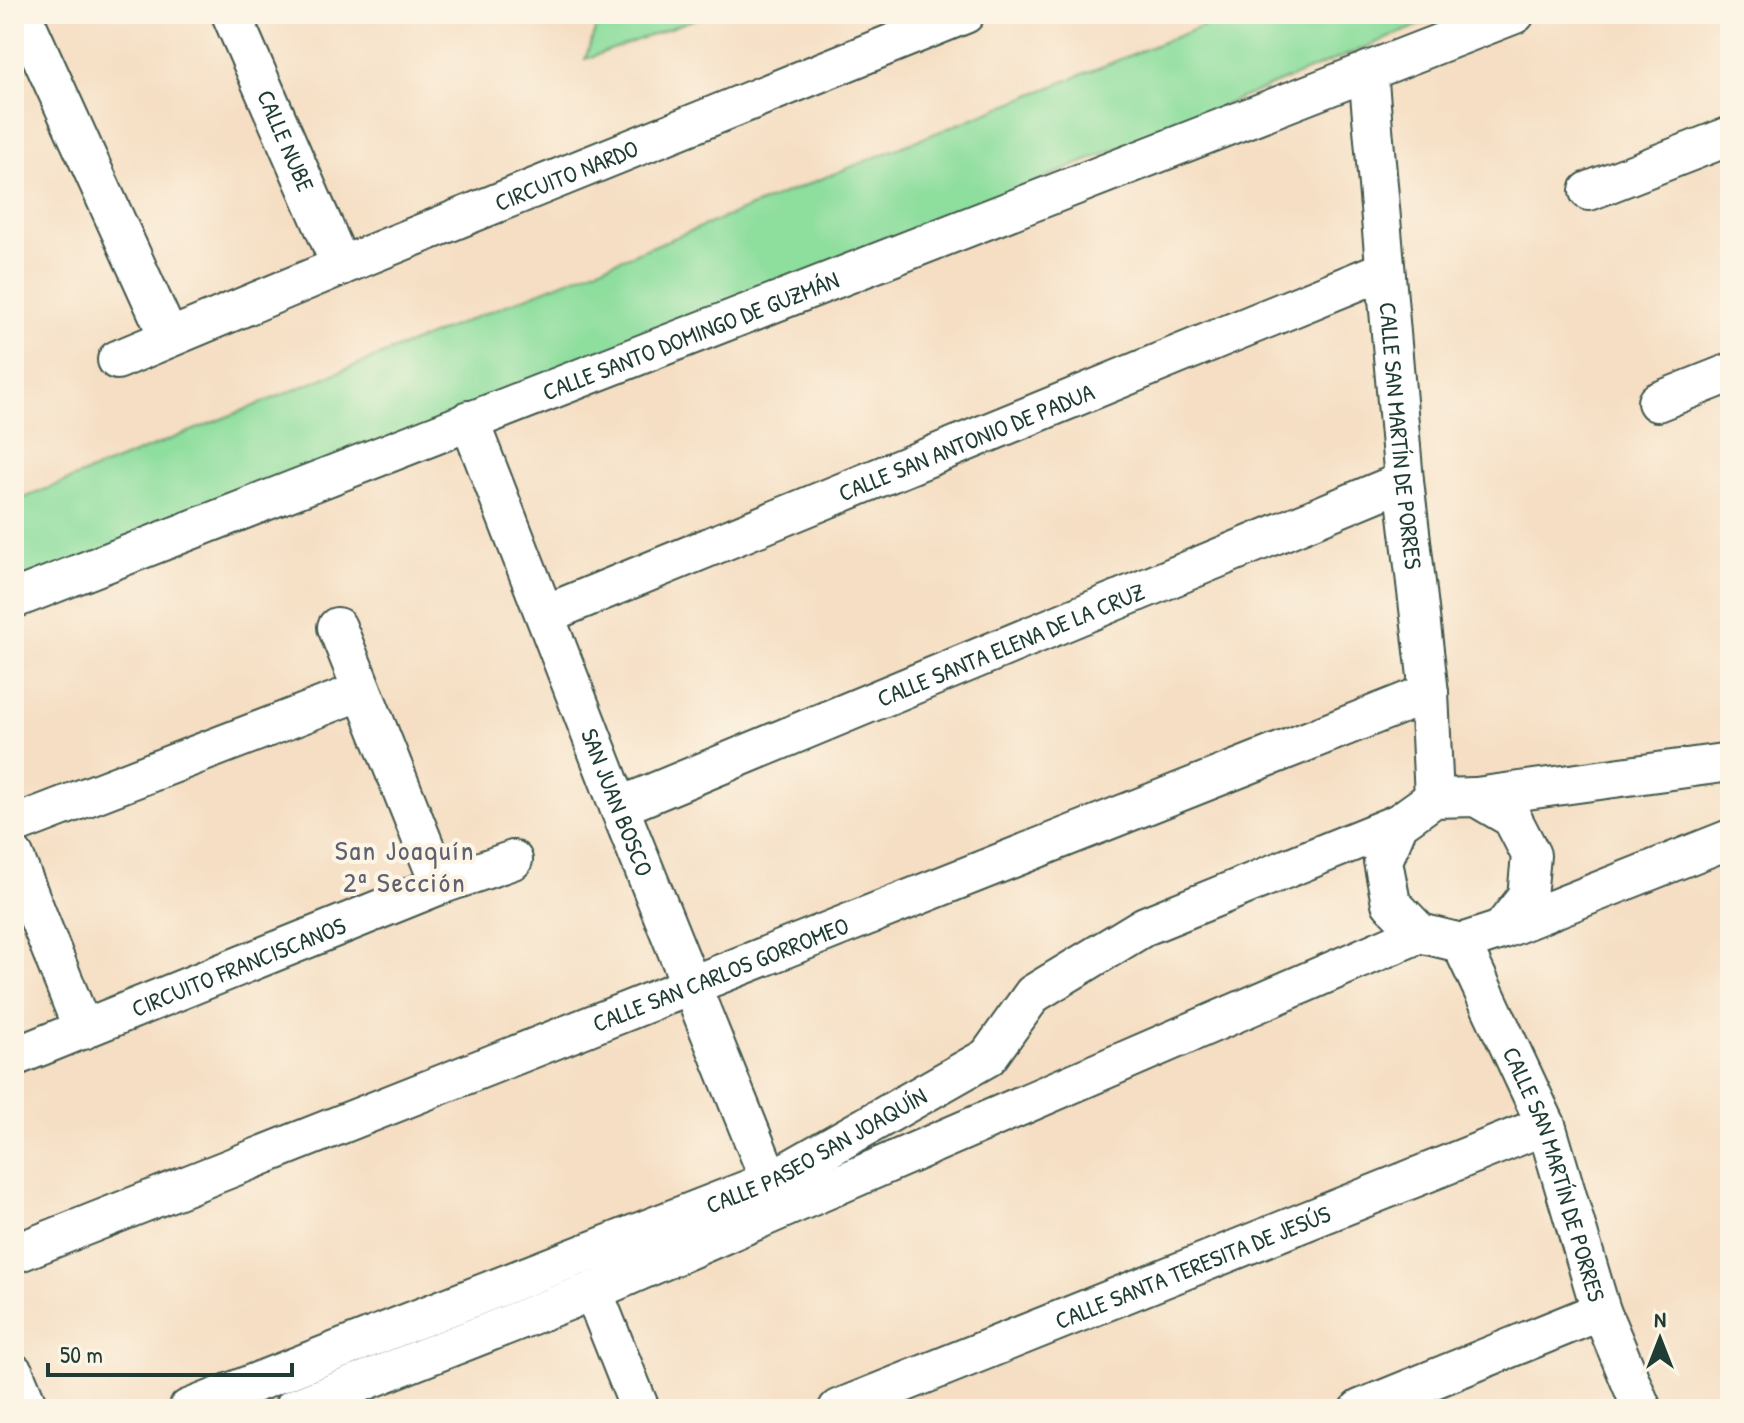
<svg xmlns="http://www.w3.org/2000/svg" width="1744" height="1423" font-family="'Patrick Hand',sans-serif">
	<rect width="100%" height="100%" fill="#fcf5e5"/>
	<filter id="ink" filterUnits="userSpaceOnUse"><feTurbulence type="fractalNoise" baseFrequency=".0125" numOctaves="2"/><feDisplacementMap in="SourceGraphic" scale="16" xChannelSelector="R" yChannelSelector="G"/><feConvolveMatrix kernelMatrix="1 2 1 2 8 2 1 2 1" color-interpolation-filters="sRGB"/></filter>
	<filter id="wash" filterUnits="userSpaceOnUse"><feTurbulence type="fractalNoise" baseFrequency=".006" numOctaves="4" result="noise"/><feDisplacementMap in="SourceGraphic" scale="32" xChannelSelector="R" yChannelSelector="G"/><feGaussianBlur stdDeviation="1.8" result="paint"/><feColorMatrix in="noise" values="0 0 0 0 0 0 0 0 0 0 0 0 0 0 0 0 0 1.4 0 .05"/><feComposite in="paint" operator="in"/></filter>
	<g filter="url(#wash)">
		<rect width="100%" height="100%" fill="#f5dec3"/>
		<!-- green -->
		<path fill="#8ede9e" stroke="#568e69" stroke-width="2" d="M601 14H709L585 59Z
			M1233 14H1447L14 598V502Z"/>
	</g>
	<g filter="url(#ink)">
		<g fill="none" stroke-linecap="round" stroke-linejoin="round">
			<!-- minor casing -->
			<g stroke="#3f5549" stroke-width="42">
				<g id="minor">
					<path d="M22 14 169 338"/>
					<path id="s1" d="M231 14 341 266"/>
					<path id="s2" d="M1368 71 1404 481 1429 693 1434 798"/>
					<path d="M1589 191 1730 136"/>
					<path id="s3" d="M117 360 341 266 965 14"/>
					<path d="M1657 402 1730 373"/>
					<path id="s4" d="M469 420 619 807 770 1181"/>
					<path id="s5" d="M14 599 1515 14"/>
					<path id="s6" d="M546 614 1385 270"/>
					<path d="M337 627 440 885"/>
					<path d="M1476 797 1730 762"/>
					<path id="s7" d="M619 807 1404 481"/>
					<path d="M14 825 362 691"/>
					<path d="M14 856 83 1030"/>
					<path d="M1501 930 1527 897 1531 855 1512 818 1476 797 1434 798 1399 823 1383 861 1391 903 1420 933 1461 943 1501 930 1730 839"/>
					<path id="s8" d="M1461 943 1546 1125 1601 1311 1642 1409"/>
					<path id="s9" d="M14 1057 440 885 513 860"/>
					<path id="s10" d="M14 1254 1429 693"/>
					<path d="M593 1291 640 1409"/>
					<path d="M14 1373 29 1409"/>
					<path id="s11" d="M188 1409 770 1181 988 1057 1033 994 1145 926 1399 823"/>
					<path d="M293 1409 593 1291 1420 933"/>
					<path id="s12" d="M838 1409 1546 1125"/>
					<path d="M1360 1409 1601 1311"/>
				</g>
			</g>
			<!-- minor -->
			<use href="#minor" stroke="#fff" stroke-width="38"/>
		</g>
	</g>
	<g text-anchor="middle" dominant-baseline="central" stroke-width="8" stroke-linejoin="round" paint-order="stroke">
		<!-- street labels -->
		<g font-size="24" fill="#1f3d34" stroke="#fcf5e5">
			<text stroke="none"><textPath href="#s1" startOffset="138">CALLE NUBE</textPath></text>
			<text stroke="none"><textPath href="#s3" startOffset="486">CIRCUITO NARDO</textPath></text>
			<text stroke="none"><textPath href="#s5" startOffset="726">CALLE SANTO DOMINGO DE GUZMÁN</textPath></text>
			<text stroke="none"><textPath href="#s2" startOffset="366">CALLE SAN MARTÍN DE PORRES</textPath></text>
			<text stroke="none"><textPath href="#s6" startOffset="454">CALLE SAN ANTONIO DE PADUA</textPath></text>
			<text stroke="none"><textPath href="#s7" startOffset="424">CALLE SANTA ELENA DE LA CRUZ</textPath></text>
			<text stroke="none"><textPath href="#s4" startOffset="410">SAN JUAN BOSCO</textPath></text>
			<text stroke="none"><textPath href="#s9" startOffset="242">CIRCUITO FRANCISCANOS</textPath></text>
			<text stroke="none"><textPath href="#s10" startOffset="760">CALLE SAN CARLOS GORROMEO</textPath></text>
			<text stroke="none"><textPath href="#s11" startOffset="680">CALLE PASEO SAN JOAQUÍN</textPath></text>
			<text stroke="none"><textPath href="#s8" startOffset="250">CALLE SAN MARTÍN DE PORRES</textPath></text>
			<text stroke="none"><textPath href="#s12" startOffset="382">CALLE SANTA TERESITA DE JESÚS</textPath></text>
		</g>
		<!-- quarter labels -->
		<g font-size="28" letter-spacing="2" fill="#5f6170" stroke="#fcf5e5">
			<text x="405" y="850">San Joaquín<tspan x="405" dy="32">2ª Sección</tspan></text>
		</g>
	</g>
	<!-- margin -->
	<rect width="1744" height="1423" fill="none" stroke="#fcf5e5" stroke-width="48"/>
	<!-- north arrow -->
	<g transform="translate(1660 1339)" stroke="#fcf5e5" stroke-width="6" paint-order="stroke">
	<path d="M0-6L14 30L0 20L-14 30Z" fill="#1f3d34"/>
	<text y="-12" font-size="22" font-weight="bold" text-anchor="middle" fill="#1f3d34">N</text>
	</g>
	<!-- scale -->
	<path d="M48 1363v12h244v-12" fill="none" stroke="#1f3d34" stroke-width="4"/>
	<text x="60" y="1363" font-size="24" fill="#1f3d34" stroke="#fcf5e5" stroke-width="6" paint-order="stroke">50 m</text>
</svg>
